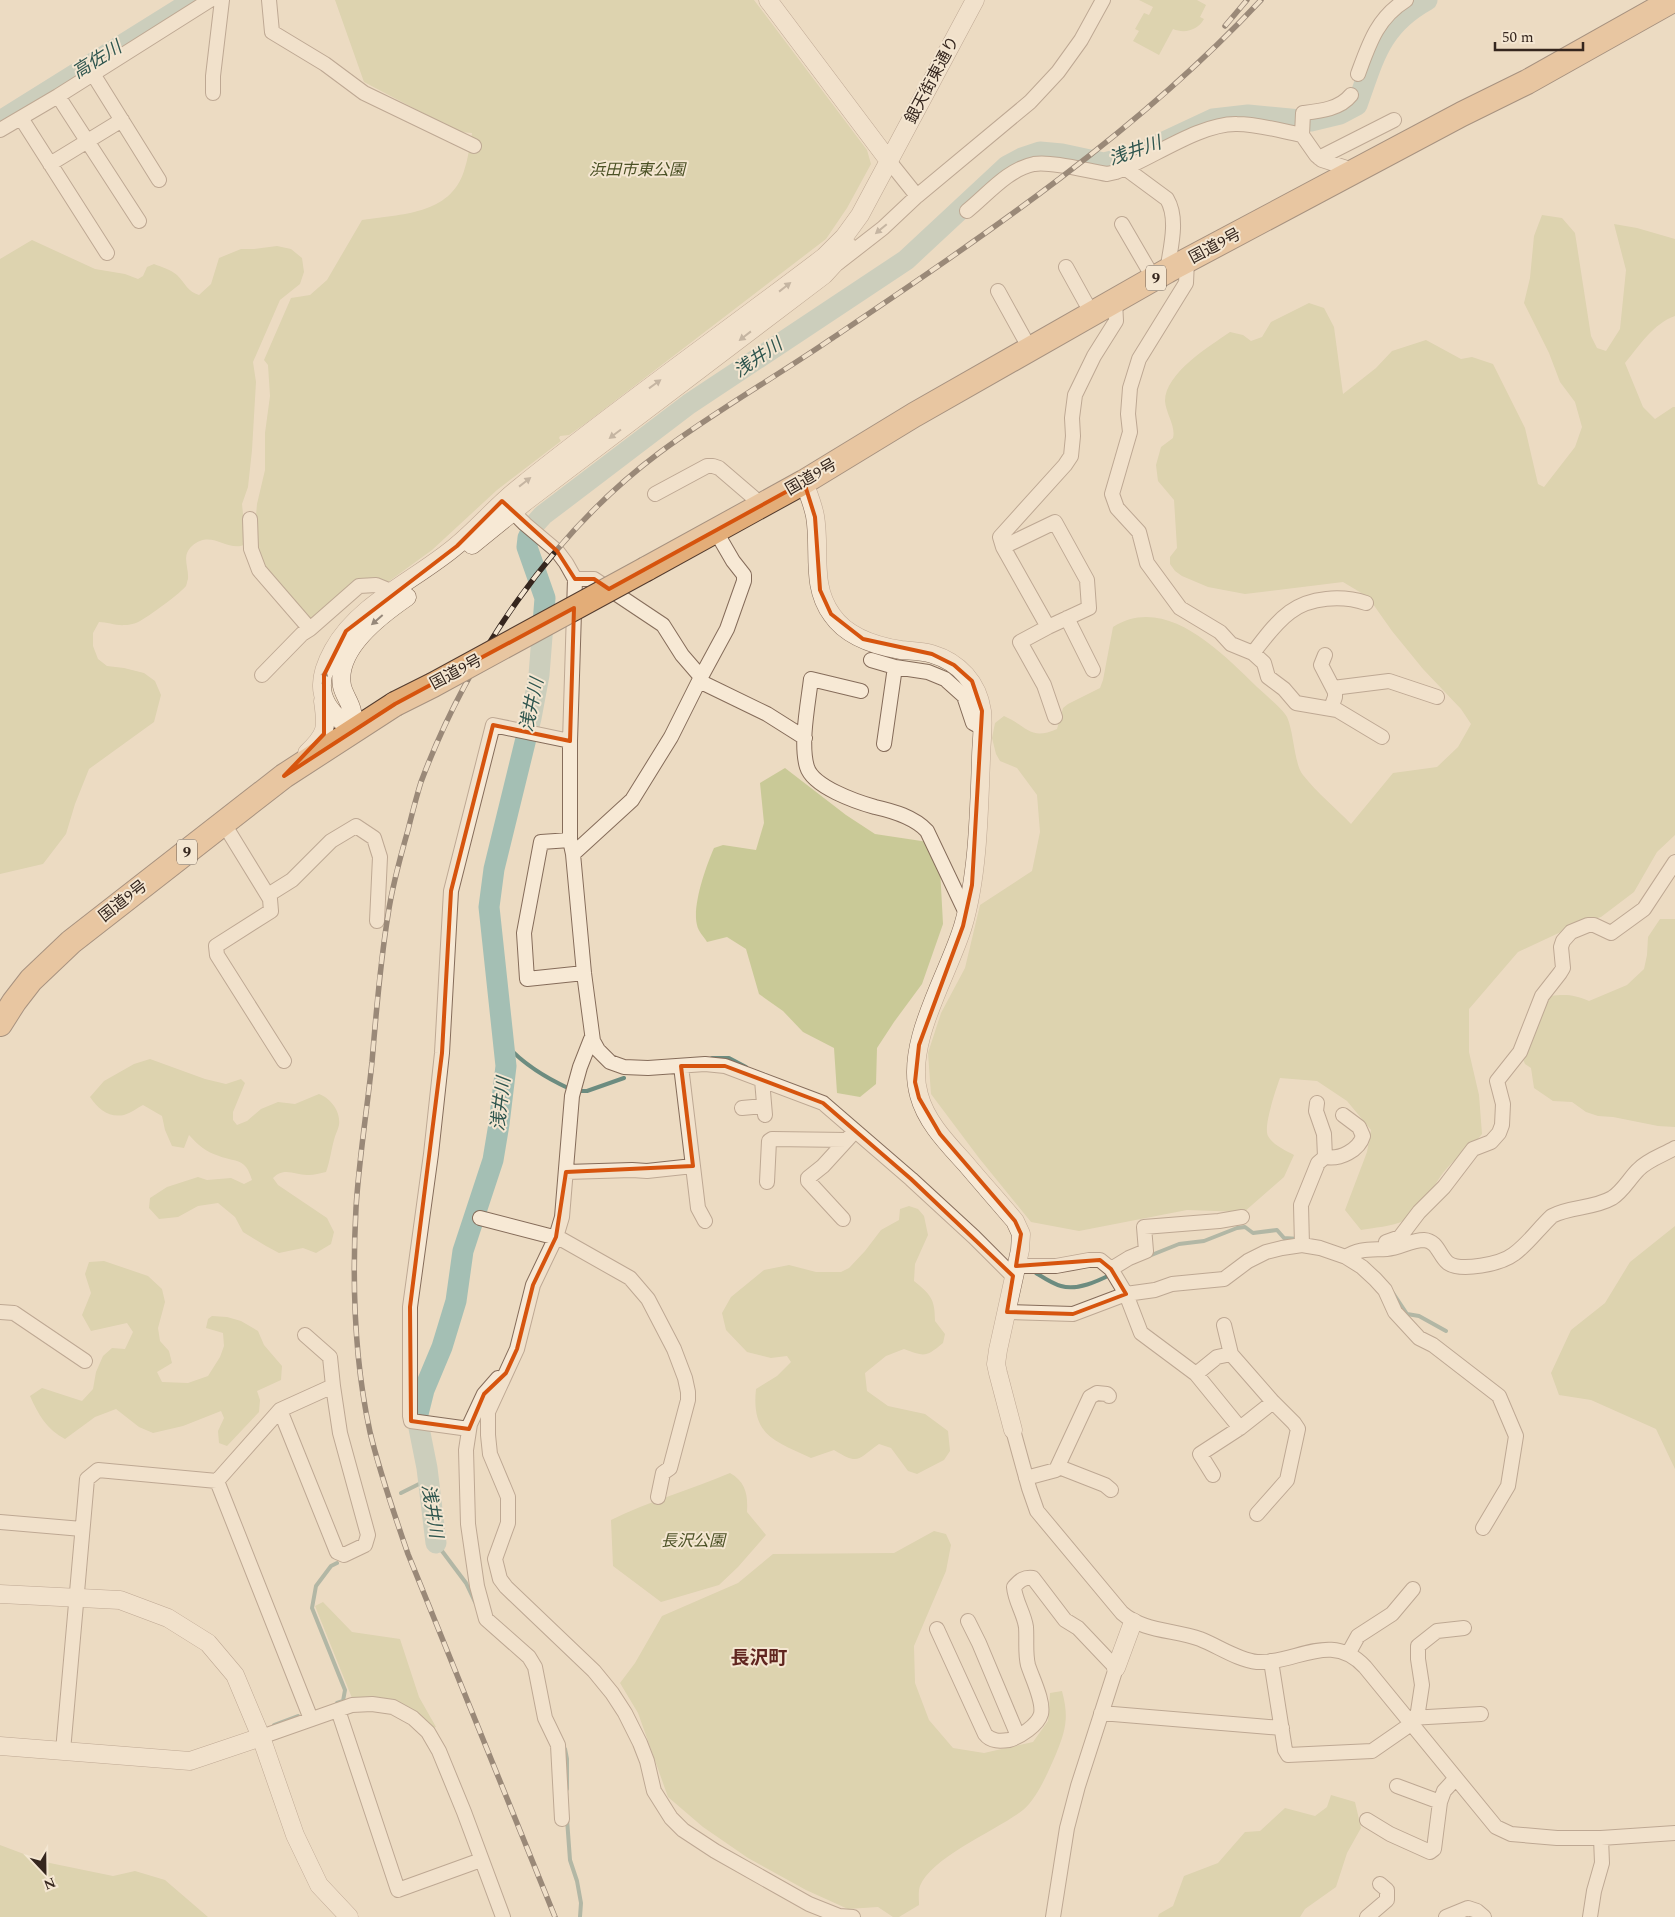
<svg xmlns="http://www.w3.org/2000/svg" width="1675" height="1917" font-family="Spectral,'Noto Sans JP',serif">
	<rect width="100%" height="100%" fill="#ecdbc2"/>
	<!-- green -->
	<path fill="#c9c997" d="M335 0H754L867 150 871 164 847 208 826 239 586 423 569 435 560 436 559 438 561 441 497 490 432 550 388 582 372 579 310 623 261 567 254 537 257 504 265 470V433L270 396 268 365 264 360 291 298 310 295 327 280 362 220C401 214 450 215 464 171 468 159 470 145 472 133L459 132 364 82Z
		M1139 0H1197L1206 5 1200 17 1204 19C1198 30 1185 34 1173 29L1159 55 1133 41 1139 31 1135 29 1144 13 1149 15 1153 7Z
		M1542 215 1562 218 1575 233 1591 336 1597 348 1606 351 1620 329 1626 270 1614 224 1637 228 1675 239V316C1654 323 1639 346 1625 363L1643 407 1655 419 1673 407H1675V835L1657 852 1634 892 1601 917 1578 924 1518 952 1469 1009V1052L1479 1095 1482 1134C1471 1149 1454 1158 1443 1173 1431 1189 1422 1211 1403 1221 1394 1226 1372 1228 1361 1230L1345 1210 1367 1152 1371 1130 1347 1101 1317 1081 1280 1078C1276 1089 1263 1127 1268 1136 1273 1145 1285 1150 1294 1155L1284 1177 1244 1212 1187 1210 1079 1231 1031 1222 979 1158 931 1094 928 1053 941 1013 965 968 980 905 1032 871 1040 832 1037 795 1017 768 1000 761 996 754 992 738 995 723 1004 716C1027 726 1030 741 1057 729L1063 708 1068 704 1100 688 1103 680 1113 627C1165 594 1220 651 1255 685 1262 692 1283 709 1287 717 1294 732 1294 764 1303 775 1317 793 1336 808 1351 824L1393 773 1437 767 1458 747 1471 724 1461 709 1423 669 1392 631 1368 597 1343 582 1245 594 1208 587 1182 576 1175 571 1170 564V557L1177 548 1174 500 1158 481 1156 465 1161 447 1173 438C1176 426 1166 414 1165 401 1165 373 1210 346 1230 332L1243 335 1251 341 1262 337 1271 322 1309 303 1324 308 1334 327 1343 394 1376 368 1392 351 1426 340 1461 359 1472 357 1493 364 1525 428 1538 484 1544 487 1575 447 1582 427 1575 402 1560 382 1549 353 1524 303 1530 278 1534 236Z
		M32 240 95 269 125 274 138 279 143 276 147 267 154 264C162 267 171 270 177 275 185 283 188 292 199 295L211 284 219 258 241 249H254L277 246 291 249 302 258 304 272 300 284 280 300 253 362 256 382 252 450 248 487 242 504 246 544C228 554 212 528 192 546 181 556 189 567 188 579 187 581 187 584 186 586 182 592 148 617 140 621 137 623 130 625 125 625 117 626 107 622 99 622L93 633V646L98 659 107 666 124 668 144 673 155 681 161 695 154 722 89 769 75 804 66 834 43 864 0 874V259Z
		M785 768 846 815 875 834 928 842 940 868 943 924 922 984 894 1022 877 1048 876 1084 860 1097 837 1093 834 1048 803 1032 783 1011 759 994 746 949 727 937 707 942C704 937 698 931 697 925 692 906 706 866 714 848L723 845 756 850 764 823 760 783Z
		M1660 919H1675V1127L1658 1126 1613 1117 1598 1116 1586 1112 1572 1102 1553 1101 1534 1088 1531 1068 1525 1064 1522 1057 1539 1011 1551 996C1566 994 1575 995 1589 1001L1627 985 1644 969 1647 955 1648 937Z
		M150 1059 205 1079 226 1084 241 1079 245 1083 233 1112V1120L237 1125 247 1121 261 1109 278 1102 295 1104 319 1094C330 1098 341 1111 339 1125 338 1130 335 1135 334 1140 331 1151 330 1161 326 1172 320 1173 314 1175 309 1175 296 1176 285 1166 273 1178L278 1185 327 1218 334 1232 331 1244 316 1253 303 1248 279 1253 266 1246 243 1232 235 1217 218 1203 198 1206 178 1217 159 1219 149 1208 150 1198 167 1187 198 1177 207 1180 231 1178 244 1184 252 1180C245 1157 237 1163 219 1156 206 1152 198 1145 189 1135L184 1148 172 1146 165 1130 162 1116 143 1105C137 1108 131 1113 124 1115 109 1118 98 1109 90 1097L104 1081 134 1064Z
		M909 1206 918 1209 924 1216 928 1235 915 1264 914 1281C931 1295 935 1299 935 1321L945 1334 943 1343C926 1357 925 1357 904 1349L886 1356 865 1373 867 1391 888 1406 925 1414 948 1431 950 1451 944 1460 917 1474 908 1471 891 1448 879 1444C857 1459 860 1466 834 1450L811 1458C775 1441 751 1436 756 1389L777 1376 791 1362 787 1356 771 1358 747 1352 726 1330 722 1313 731 1297 764 1270 789 1265 816 1272H841L849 1268 865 1251 881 1230 899 1220 900 1209Z
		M1675 1226V1469L1656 1429 1591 1400 1559 1395 1551 1373 1571 1330 1605 1303 1630 1262Z
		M104 1261 148 1276 162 1289 165 1302 158 1328 160 1341 169 1351 172 1363 157 1372 162 1382 188 1383 208 1376 220 1357 224 1346 223 1333 206 1328 208 1319 212 1316 227 1317 241 1321 258 1331 264 1345 282 1366 281 1380 257 1391 260 1400 259 1412 227 1446 219 1443 218 1431 224 1418 221 1411 183 1426 153 1433 139 1427 116 1409 95 1417 65 1439C47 1430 38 1414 30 1396L42 1388 82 1401 93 1389 96 1372 103 1356 112 1348 125 1349 133 1332 127 1323 91 1331 82 1315 91 1293 85 1274 89 1262Z
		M730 1473C746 1482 748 1495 747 1512L766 1535 738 1567 719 1585 661 1602 613 1566 611 1520C649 1501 691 1490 730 1473Z
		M934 1531 946 1534 951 1545 946 1571 914 1646 915 1683 929 1720 953 1748 984 1753 1033 1742 1048 1721 1050 1693 1062 1691C1069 1717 1066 1730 1056 1754 1049 1770 1037 1799 1023 1810 999 1829 931 1857 920 1886 918 1891 919 1900 919 1905L899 1917H893L878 1907 848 1909 806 1890 748 1858 703 1827 668 1797 638 1713 620 1683 635 1663 662 1616 738 1583 773 1554 894 1553Z
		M323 1602 352 1632 400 1639 419 1697 436 1727 431 1728 352 1698 315 1606Z
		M1331 1795 1355 1802 1361 1828 1347 1853 1336 1887 1305 1909 1300 1917H1158L1159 1914 1173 1906 1184 1876 1218 1863 1245 1832 1260 1831 1285 1808 1315 1816 1327 1807Z
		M0 1845 45 1862 113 1876 135 1871 165 1880 208 1917H0Z"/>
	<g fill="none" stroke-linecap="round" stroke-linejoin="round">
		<!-- stream -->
		<path stroke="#6c8c80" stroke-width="4" d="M503 1041C519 1061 546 1078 570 1089
			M712 1058H729L746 1067
			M578 1091H587L624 1078
			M1149 1256 1179 1244 1204 1241 1237 1228 1245 1227 1253 1233 1277 1230 1284 1238 1299 1239
			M1036 1273C1044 1278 1053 1284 1061 1286 1077 1291 1098 1281 1112 1274
			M1393 1293 1407 1314 1419 1316 1446 1331
			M401 1493 421 1483
			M436 1543 466 1583 475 1602
			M337 1703 343 1701 345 1690 312 1608 316 1586 331 1566 337 1563
			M274 1725 298 1716
			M565 1749 567 1759V1789
			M567 1819 570 1860 577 1881 581 1903 580 1917"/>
		<!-- river -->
		<path stroke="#a4bfb4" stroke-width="21" d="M0 121 194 0
			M436 1543 427 1468 419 1428 418 1414 424 1390 442 1347 456 1301 463 1251 493 1160 499 1124 506 1066 489 907 494 869 531 718 539 675 545 598 527 547 528 538 534 525 543 515 689 404 906 260 1007 166 1022 158 1040 152 1062 154 1104 163 1136 155 1213 119 1248 115 1311 121 1340 114 1357 105C1374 58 1380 26 1427 0"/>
		<!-- minor casing -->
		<g stroke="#856c5a" stroke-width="16">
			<path id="minor" d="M269 0 272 32 325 64 364 93 474 146
				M93 74 159 180
				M1358 74C1369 44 1377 18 1406 0
				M213 93V76L222 0
				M58 96 139 221
				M21 118 107 253
				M0 130 58 96 210 0
				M1302 135 1303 113C1320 111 1340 109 1351 95
				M1319 158 1394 120
				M889 161 917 196
				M50 164 122 120
				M1125 168 1167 199C1179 219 1170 250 1167 271
				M967 211C987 195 1008 169 1034 164 1052 161 1088 171 1107 174L1116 172C1151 159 1200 123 1237 124 1258 124 1281 131 1302 135L1316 155 1322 160 1356 171
				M1122 224 1154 279
				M1187 261 1186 283 1139 359 1130 388 1128 414 1130 432 1112 494 1117 508 1139 532 1147 563 1180 608 1220 632 1231 644 1253 653 1264 663 1268 677 1284 689 1296 703 1337 710 1382 737
				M838 263 883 228 917 196 1030 102 1058 72 1081 40 1103 0
				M1066 267 1092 314
				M998 291 1030 349
				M655 494 707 466H713L719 468 754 498 759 507
				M506 505 525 524 557 551 566 563 575 579 570 741V840L573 854 584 973 593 1041 598 1050 610 1062 624 1067 648 1068 705 1064 725 1066 823 1103 911 1179 974 1237 1013 1276
				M250 519 251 549 259 570 310 629 359 586 376 585 393 592
				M1003 547 1055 522 1087 580 1089 608 1048 627
				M1067 618 1093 670
				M1253 653C1264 639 1275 623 1290 612 1310 597 1342 595 1366 603
				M1325 655 1321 665 1335 692V697L1331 708
				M871 660 895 667 884 744
				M895 667 928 672 945 679 964 696 973 723 982 728
				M262 675 302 634 310 629
				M701 677 727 629 744 581V575L733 561 715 530
				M699 681 767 714 805 738
				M1333 688 1389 681 1437 697
				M861 691 811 679C808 704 800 744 807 767 813 787 857 802 875 807 893 811 914 817 927 831L966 913
				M1055 717 1044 685 1020 642 1048 627 1003 547 1000 537 1065 465 1071 456 1073 436 1072 418 1075 395 1094 356 1116 321 1115 301
				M224 824 270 899 271 911 216 946 217 955 284 1061
				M570 840 541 842 524 933 527 979 584 973
				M573 854 632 800 671 737 701 677 682 655 663 625 594 579H575
				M268 895 292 880 331 841 356 826 374 838 380 857 377 921
				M591 1039 580 1067 572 1096 562 1217 556 1237 533 1285 517 1349 488 1412V1435L490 1454 508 1497V1523L495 1559 500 1579 506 1587 594 1671 612 1693 625 1713 640 1743 647 1761 654 1791 671 1818 683 1830 715 1851 809 1904 839 1916 853 1917
				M681 1066 698 1208 705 1221
				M762 1080 765 1115
				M1317 1103 1316 1111 1324 1134 1325 1157
				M742 1108 764 1106
				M566 1172 632 1170 647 1171 693 1166
				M767 1182 769 1141 772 1139 847 1140
				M480 1218 561 1239 630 1278 648 1299 674 1349 685 1378 688 1392V1400L670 1468 663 1473 658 1497
				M843 1219 808 1181V1178L823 1166 855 1131
				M1386 1242 1400 1237 1419 1212 1444 1187 1473 1149 1491 1142 1499 1133 1502 1125 1503 1104 1497 1081 1520 1052 1542 996 1560 973 1563 968 1561 947 1563 941 1571 932 1588 925H1594L1611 933 1644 909 1675 862
				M1302 1245 1301 1205 1318 1163 1325 1157C1340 1160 1359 1150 1363 1136L1359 1127 1343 1115
				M1346 1257 1362 1267 1375 1279 1385 1290 1395 1312 1419 1338 1433 1345 1499 1396 1516 1436 1508 1486 1483 1528
				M1016 1266H1056L1089 1260H1100L1111 1269 1126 1294 1155 1290 1172 1284 1224 1279 1248 1261 1266 1252 1282 1248 1302 1245 1320 1248 1346 1257C1358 1248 1372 1250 1387 1249 1400 1248 1411 1240 1424 1240 1438 1241 1439 1256 1448 1263 1461 1272 1501 1264 1514 1254 1528 1244 1539 1228 1552 1216 1570 1206 1593 1209 1612 1198 1623 1191 1629 1179 1638 1170 1647 1160 1663 1155 1675 1148
				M1111 1269 1129 1258 1146 1251 1144 1227 1219 1221 1242 1217
				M0 1312 14 1313 85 1361
				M1007 1312 1073 1314 1126 1294 1141 1333 1196 1374 1240 1428 1200 1454 1213 1475
				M1224 1325 1231 1354
				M1196 1374 1217 1357 1231 1354 1273 1402 1294 1423 1298 1429 1287 1480 1257 1514
				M498 1378 484 1394 470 1424 466 1450 468 1524 477 1586 486 1619 529 1657 535 1667 545 1718 558 1745 562 1819
				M280 1410 337 1552 344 1555 365 1545 368 1535 340 1433 333 1386
				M1240 1428 1273 1402
				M469 1429 411 1421 410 1416V1307L431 1154 442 1053 451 891 493 725 570 741
				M1013 1430 1029 1488 1037 1511 1122 1613C1142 1631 1175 1630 1200 1639 1218 1646 1238 1660 1257 1662 1296 1664 1331 1630 1365 1667L1496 1827 1511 1834 1557 1838H1601L1675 1833
				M1059 1467 1105 1485 1111 1490
				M1026 1478 1056 1470 1090 1397 1097 1393 1107 1394 1109 1396
				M217 1481 311 1719
				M0 1522 82 1529
				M968 1621 979 1643 1018 1736
				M937 1629 985 1734C991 1742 1001 1741 1009 1740 1020 1737 1038 1725 1041 1714 1044 1701 1032 1678 1028 1665 1025 1653 1027 1640 1026 1627 1024 1613 1015 1601 1014 1587 1020 1580 1024 1577 1033 1578L1065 1620 1078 1628 1116 1668 1078 1786 1067 1828 1053 1917
				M1348 1654 1358 1636 1392 1614 1413 1589
				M1271 1661 1285 1750 1288 1755 1372 1751 1411 1724
				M338 1710 398 1890 481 1860
				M1101 1713 1282 1728
				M1410 1718 1481 1714
				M1417 1718 1422 1685 1418 1659V1646L1437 1631 1464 1628
				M261 1737 352 1705 372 1704 393 1707 413 1718 428 1732 439 1751 464 1812 503 1917
				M63 1751 87 1479 98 1470 217 1481 280 1410 333 1386 330 1357 305 1335
				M1397 1786 1440 1802
				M1367 1820 1390 1834 1430 1852 1434 1849 1440 1802 1444 1791 1455 1779
				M1367 1917 1387 1900V1890L1380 1884
				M1446 1917 1468 1908 1477 1911 1484 1917
				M1590 1917 1594 1891 1602 1863 1601 1838"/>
		</g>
		<!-- tertiary casing -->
		<g stroke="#856c5a" stroke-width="19">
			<path id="tertiary" d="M768 0 889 161
				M804 482C808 493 813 505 815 516 821 550 810 585 832 615 847 637 876 646 901 650 911 651 922 651 932 654 959 662 978 683 982 711 984 726 981 744 981 759 979 812 978 876 963 926 948 976 904 1043 919 1095 926 1122 948 1144 966 1164 982 1183 999 1202 1015 1221L1021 1234 1020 1250 998 1350 996 1364 998 1373 1013 1430
				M472 545 525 502 824 275 836 262 847 245
				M353 730C320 707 313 686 333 650 359 603 416 580 456 546 478 528 497 505 520 487 619 407 723 334 824 257L844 237 860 215 975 0
				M353 730C353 724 354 717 352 711 350 702 344 695 342 686 335 649 381 615 407 597
				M307 753C327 734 327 728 323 701
				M0 1594 120 1600 168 1618 208 1643 235 1675 261 1737 295 1835 319 1885 349 1917
				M1116 1668 1133 1622
				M0 1746 190 1761 261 1737"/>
		</g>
		<!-- trunk casing -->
		<g stroke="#533b2e" stroke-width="26">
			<path id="trunk" d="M646 569 804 482 914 415 1167 271 1462 114 1527 82 1673 0
				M0 1024 14 1002 31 980 71 942 284 776 395 704"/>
		</g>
		<!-- minor -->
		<use href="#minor" stroke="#f7e9d5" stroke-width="14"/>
		<!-- tertiary -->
		<use href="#tertiary" stroke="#f7e9d5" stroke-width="18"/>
		<!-- trunk -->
		<use href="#trunk" stroke="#e3ad78" stroke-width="24"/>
		<!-- rail casing -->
		<g stroke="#35261e" stroke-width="5.5">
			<path id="rail" d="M1225 26 1247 0
				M555 1917 408 1554C394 1513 380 1474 370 1432 354 1359 352 1282 356 1208 359 1159 367 1110 372 1062 376 1013 380 964 388 915 392 887 400 858 408 830 412 814 416 798 421 782 468 657 552 533 659 453 714 412 774 378 831 339 982 237 1136 134 1261 0"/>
		</g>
		<!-- rail -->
		<use href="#rail" stroke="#f4e6d1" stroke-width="4" stroke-dasharray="11" stroke-linecap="butt"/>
		<!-- trunk-bridge casing -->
		<g stroke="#533b2e" stroke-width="26" stroke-linecap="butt">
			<path id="trunk-bridge" d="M395 704 433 685 646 569"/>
		</g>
		<!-- trunk-bridge -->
		<use href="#trunk-bridge" stroke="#e3ad78" stroke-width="24"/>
	</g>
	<!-- one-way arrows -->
	<defs><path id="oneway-solid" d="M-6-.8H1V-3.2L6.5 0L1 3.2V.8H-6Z" transform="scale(1.25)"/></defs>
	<g fill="#96887a">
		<use href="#oneway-solid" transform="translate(881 229) rotate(140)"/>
		<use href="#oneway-solid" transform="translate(785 287) rotate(-38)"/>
		<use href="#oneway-solid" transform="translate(745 336) rotate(142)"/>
		<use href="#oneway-solid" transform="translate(655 384) rotate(-36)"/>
		<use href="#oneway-solid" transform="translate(615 434) rotate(143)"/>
		<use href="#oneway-solid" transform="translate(525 482) rotate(-38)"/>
		<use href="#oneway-solid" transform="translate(377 620) rotate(139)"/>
		<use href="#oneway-solid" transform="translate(324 677) rotate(-77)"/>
	</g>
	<!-- marked area -->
	<path d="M0 0H1675V1917H0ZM804 482 815 517 820 590 831 614 863 639 932 654 954 665 972 681 982 711 972 885 963 926 919 1045 915 1082 919 1098 940 1134 1015 1221 1021 1234 1016 1266 1100 1260 1111 1269 1126 1294 1073 1314 1007 1312 1013 1276 911 1179 823 1103 725 1066H681L693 1166 566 1172 556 1237 533 1285 517 1349 506 1373 484 1394 469 1429 411 1421 410 1307 442 1053 451 891 493 725 570 741 574 608 395 704 284 776 324 734V675L346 631 457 546 502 501 557 551 575 579H594L609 589Z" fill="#ecdbc2" fill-opacity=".55" fill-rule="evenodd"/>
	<path fill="none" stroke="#d6540e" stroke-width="4" stroke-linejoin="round" d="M804 482 815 517 820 590 831 614 863 639 932 654 954 665 972 681 982 711 972 885 963 926 919 1045 915 1082 919 1098 940 1134 1015 1221 1021 1234 1016 1266 1100 1260 1111 1269 1126 1294 1073 1314 1007 1312 1013 1276 911 1179 823 1103 725 1066H681L693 1166 566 1172 556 1237 533 1285 517 1349 506 1373 484 1394 469 1429 411 1421 410 1307 442 1053 451 891 493 725 570 741 574 608 395 704 284 776 324 734V675L346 631 457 546 502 501 557 551 575 579H594L609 589Z"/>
	<g text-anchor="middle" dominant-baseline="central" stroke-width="4" stroke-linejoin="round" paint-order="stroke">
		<!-- shield labels -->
		<g fill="#f4e6d1" stroke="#6e6054" stroke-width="1">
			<rect x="1146" y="265.5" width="20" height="25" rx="4"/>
			<rect x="177" y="839.5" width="20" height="25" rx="4"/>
		</g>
		<g font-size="15" font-weight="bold" fill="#35261e">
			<text x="1156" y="278">9</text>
			<text x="187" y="852">9</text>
		</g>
		<!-- street labels -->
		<g font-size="16" fill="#35261e" stroke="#f4e6d1">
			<text transform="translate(932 80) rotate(-62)">銀天街東通り</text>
			<text transform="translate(1215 246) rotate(-28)">国道9号</text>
			<text transform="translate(811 477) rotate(-30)">国道9号</text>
			<text transform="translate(456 672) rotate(-28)">国道9号</text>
			<text transform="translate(123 901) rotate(-38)">国道9号</text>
		</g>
		<!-- park labels -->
		<g font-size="16" font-style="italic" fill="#4b5125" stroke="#f4e6d1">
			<text x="637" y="170">浜田市東公園</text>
			<text x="693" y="1541">長沢公園</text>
		</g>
		<!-- water labels -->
		<g font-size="18" font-style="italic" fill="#2e554e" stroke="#f4e6d1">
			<text transform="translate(97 60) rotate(-32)">高佐川</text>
			<text transform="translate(1135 151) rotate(-19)">浅井川</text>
			<text transform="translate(758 358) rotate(-34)">浅井川</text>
			<text transform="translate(532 705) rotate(-78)">浅井川</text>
			<text transform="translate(501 1104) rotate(-83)">浅井川</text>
			<text transform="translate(432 1511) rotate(81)">浅井川</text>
		</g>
		<!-- quarter labels -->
		<g font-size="19" font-weight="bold" fill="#60251f" stroke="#f4e6d1">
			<text x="759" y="1658">長沢町</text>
		</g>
	</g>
	<!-- north arrow -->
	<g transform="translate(45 1872) rotate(158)" stroke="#f4e6d1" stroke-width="4" paint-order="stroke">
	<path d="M0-4L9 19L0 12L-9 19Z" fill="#35261e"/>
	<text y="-8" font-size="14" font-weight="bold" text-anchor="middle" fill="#35261e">N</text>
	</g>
	<!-- scale -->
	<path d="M1495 42v8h88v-8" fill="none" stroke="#35261e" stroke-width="2.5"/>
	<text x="1502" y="42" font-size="15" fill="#35261e" stroke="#f4e6d1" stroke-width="4" paint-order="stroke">50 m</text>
</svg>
